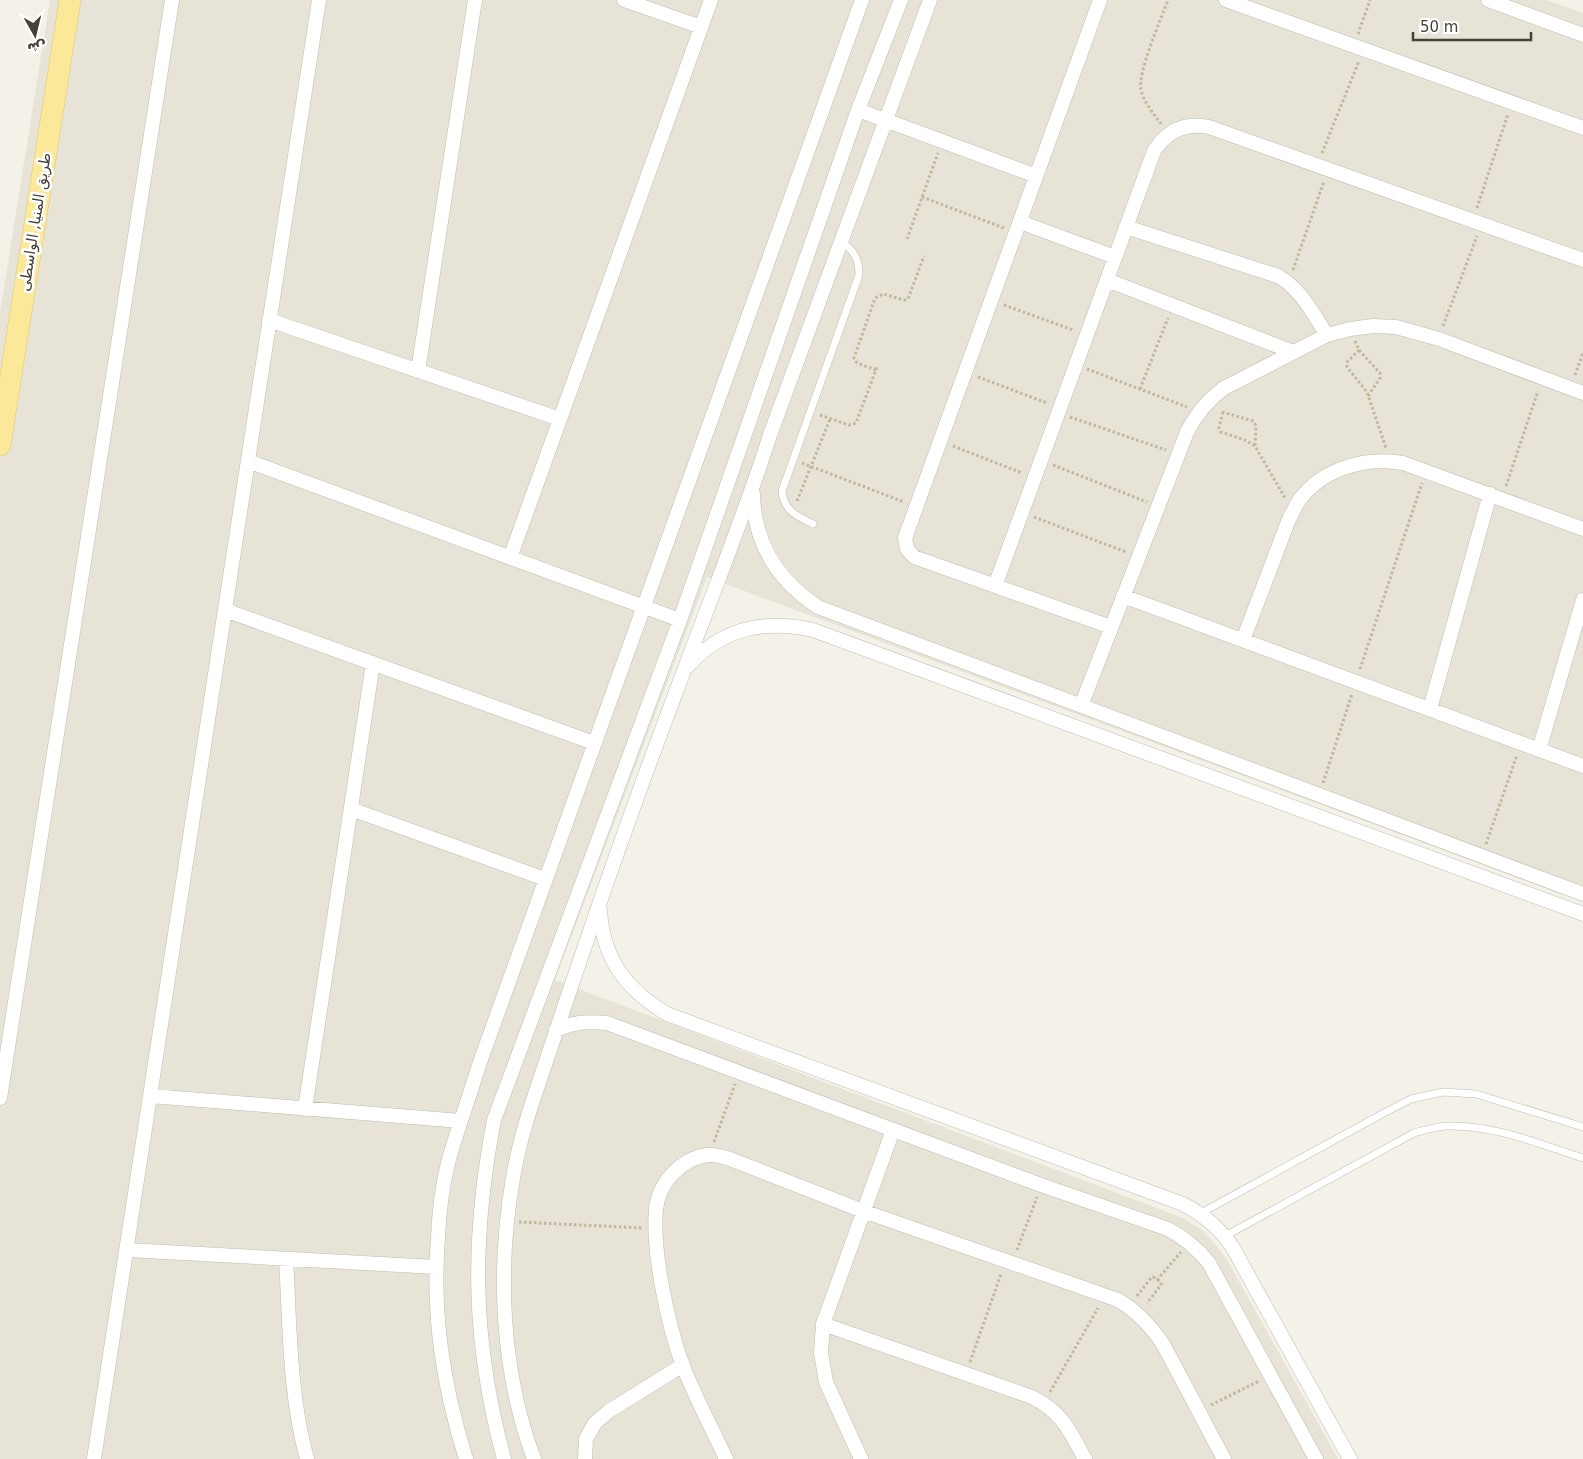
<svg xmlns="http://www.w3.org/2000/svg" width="1583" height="1459" font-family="'DejaVu Sans','Noto Naskh Arabic',sans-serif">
	<rect width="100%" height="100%" fill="#f3f1e8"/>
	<!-- residential -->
	<path fill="#e7e3d6" d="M50 0H1546L1583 13V902L707 577 555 980 1183 1218 1202 1230 1217 1246 1230 1265 1338 1459H0V313Z"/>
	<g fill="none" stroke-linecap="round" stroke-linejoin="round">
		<!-- service casing -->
		<g stroke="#c1bcad" stroke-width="8">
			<path id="service" d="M813 524C797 516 784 511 782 491L859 275C859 258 854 251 841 241
				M1201 1213 1382 1114 1411 1099 1443 1092 1476 1094 1583 1127
				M1225 1236 1414 1133C1425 1130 1437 1126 1448 1126 1495 1125 1539 1144 1583 1158"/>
		</g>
		<!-- minor casing -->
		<g stroke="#c1bcad" stroke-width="15">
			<path id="minor" d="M624 0 701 27
				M1100 0 905 538 907 549 914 557 1111 627
				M1226 0 1583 128
				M1488 0 1583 35
				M858 110 1036 176
				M1020 222 1115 257
				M1126 227 1278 276C1301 289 1313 314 1327 335
				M1107 280 1293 352
				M269 320 560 419
				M418 371 475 0
				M248 461 680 620
				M753 494C754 544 777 580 818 607L1583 894
				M510 558 711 0
				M995 586 1154 151C1167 131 1185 122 1209 127L1583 260
				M1123 596 1583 766
				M225 610 594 743
				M1243 640 1289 519C1293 512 1296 505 1300 499 1324 468 1365 457 1403 463L1583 529
				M688 666C722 628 764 619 813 630L1583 914
				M1081 706 1187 432C1196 414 1208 400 1224 388L1327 335 1350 329 1373 326 1396 327 1439 339 1583 393
				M1430 709 1490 494
				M1539 750 1583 600
				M351 809 545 879
				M600 910C603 960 626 989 667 1014L1183 1204C1204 1215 1220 1228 1233 1248L1350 1459
				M556 1030C575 1022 586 1021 607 1023L1041 1185 1168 1229C1185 1238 1197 1248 1209 1263L1316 1459
				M151 1096 461 1121
				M0 1098 172 0
				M305 1109 373 663
				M128 1250 436 1267
				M286 1259C290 1325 289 1394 307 1459
				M823 1324 1032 1397C1063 1413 1069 1430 1085 1459
				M94 1459 319 0
				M466 1459C443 1385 432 1316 438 1238 439 1214 442 1187 448 1163 457 1130 469 1098 479 1065L862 0
				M504 1459C472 1341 471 1240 494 1120L680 620 858 110 901 0
				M534 1459C501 1370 497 1270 513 1178 520 1135 535 1094 549 1053 562 1013 576 972 590 931 620 843 652 755 685 668 714 590 745 514 770 435L930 0
				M585 1459 586 1439 595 1423 609 1411 683 1365
				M726 1459C712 1428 695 1397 683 1366 668 1326 652 1251 656 1209 659 1182 681 1159 707 1155 714 1154 723 1157 730 1159L863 1211 1118 1300C1137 1311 1150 1325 1163 1344L1224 1459
				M861 1459 826 1382 821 1353 823 1324 893 1130"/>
		</g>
		<!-- primary casing -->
		<g stroke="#e0c869" stroke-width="22">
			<path id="primary" d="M0 445 70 0"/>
		</g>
		<!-- path -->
		<path stroke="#c0b79c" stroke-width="3" stroke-dasharray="2.5 2.5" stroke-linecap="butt" d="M1358 34 1370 0
			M1161 124C1154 114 1144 103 1141 90 1137 74 1161 19 1168 0
			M1322 153 1359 61
			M922 197 1004 228
			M1477 208 1508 114
			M907 239 938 153
			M1293 270 1324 181
			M1004 305 1073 330
			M1443 326 1477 236
			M1355 341 1359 350 1380 373V378L1368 396
			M1359 350 1347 362V367L1367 392 1386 448
			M1087 369 1187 407
			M876 370 857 363 854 358 875 298 883 294 904 300 908 299 924 256
			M1575 375 1583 353
			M978 377 1047 403
			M1140 389 1168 318
			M1222 412 1253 421 1256 426 1255 446
			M1223 412 1219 428 1221 432 1245 440 1255 446 1285 498
			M820 415 849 425 856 423 877 367
			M1070 417 1166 450
			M953 446 1022 473
			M802 463 904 502
			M1053 465 1147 502
			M1506 486 1538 391
			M797 501 830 419
			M1034 517 1126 552
			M1360 669 1422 483
			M1323 783 1352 694
			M1486 844 1517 755
			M714 1142 735 1084
			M519 1222 643 1228
			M1017 1250 1037 1197
			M1157 1280 1181 1252
			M1137 1296 1151 1278 1153 1277 1161 1282V1285L1147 1303
			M970 1362 1001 1274
			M1050 1392 1098 1308
			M1211 1405 1259 1381"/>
		<!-- service -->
		<use href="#service" stroke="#fff" stroke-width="7"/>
		<!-- minor -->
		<use href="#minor" stroke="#fff" stroke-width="14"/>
		<!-- primary -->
		<use href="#primary" stroke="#fbe999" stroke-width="21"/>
	</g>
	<g text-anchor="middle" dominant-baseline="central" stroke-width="5" stroke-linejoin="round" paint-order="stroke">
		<!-- street labels -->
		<g font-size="15" fill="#464237" stroke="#fff">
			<text transform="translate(35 222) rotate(-81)">طريق المنيا, الواسطى</text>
		</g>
	</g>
	<!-- north arrow -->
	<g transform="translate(35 35) rotate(172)" stroke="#ffffff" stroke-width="4" paint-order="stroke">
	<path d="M0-4L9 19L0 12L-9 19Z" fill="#464237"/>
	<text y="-8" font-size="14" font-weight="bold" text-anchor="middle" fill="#464237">ش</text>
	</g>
	<!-- scale -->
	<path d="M1413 32v8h118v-8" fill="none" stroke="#464237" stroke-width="2.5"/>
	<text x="1420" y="32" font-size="15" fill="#464237" stroke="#ffffff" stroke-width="4" paint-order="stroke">50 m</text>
</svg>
